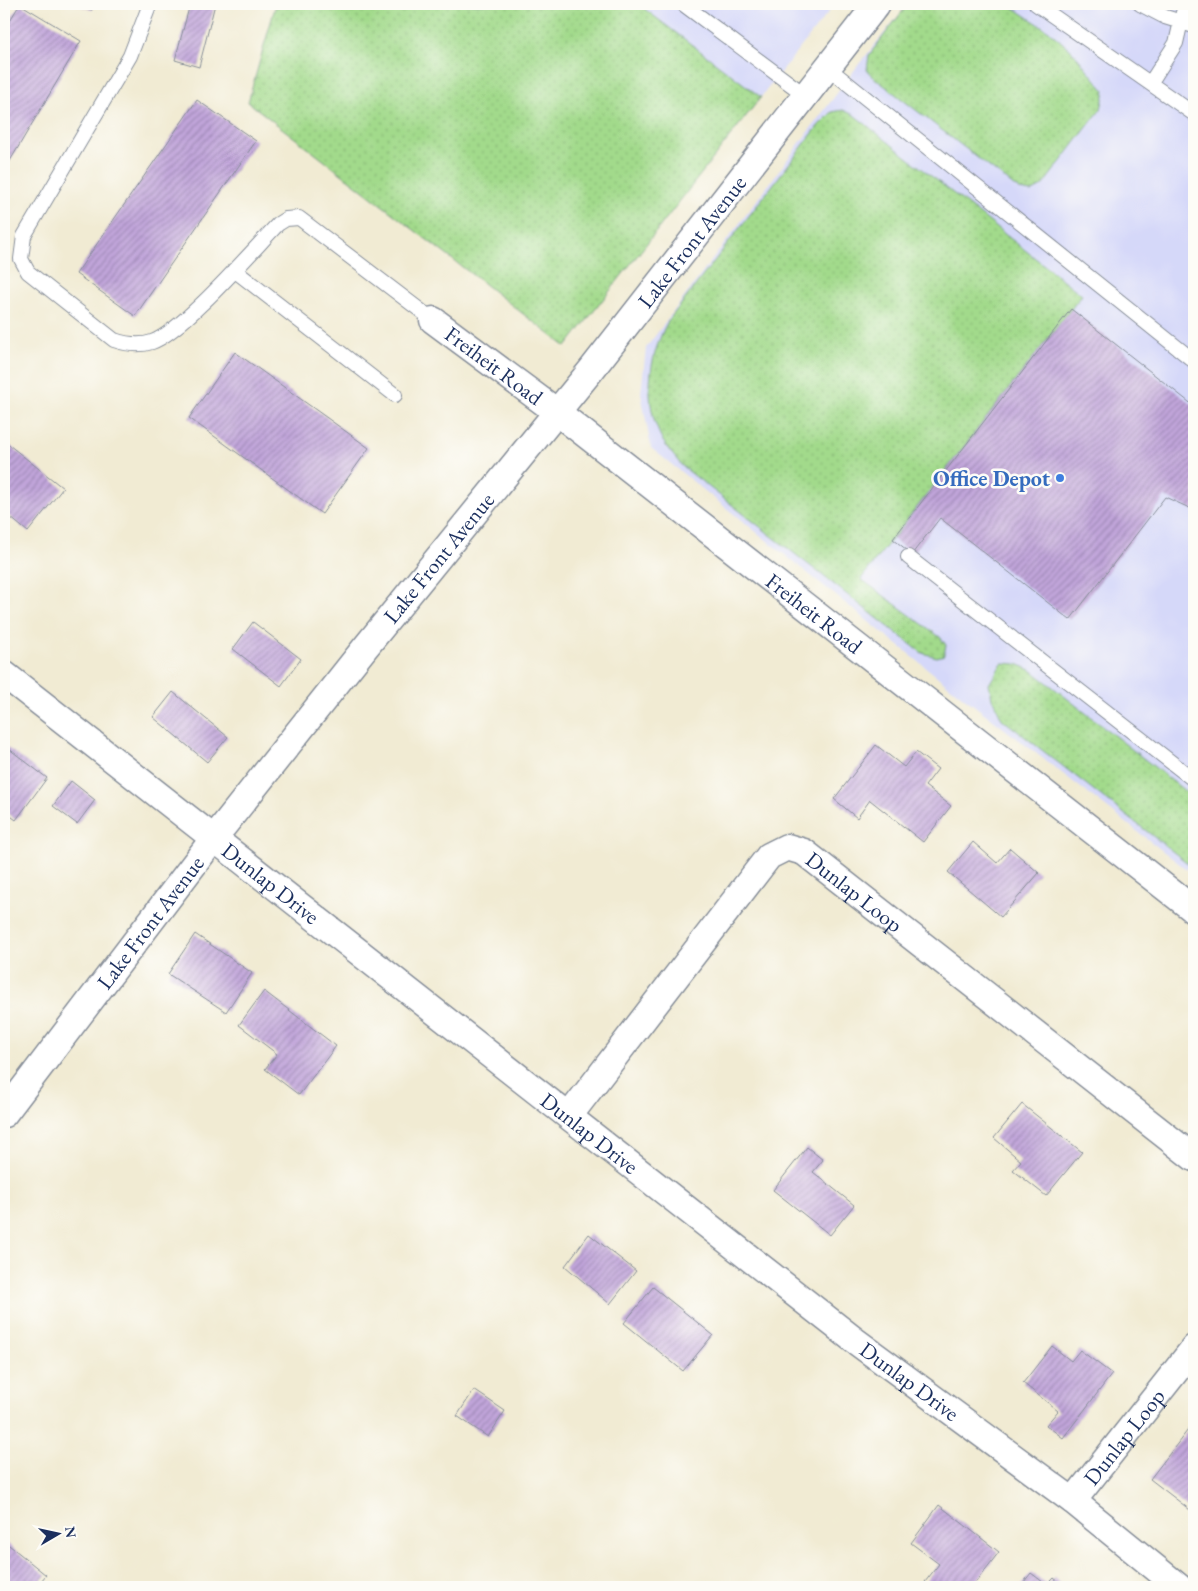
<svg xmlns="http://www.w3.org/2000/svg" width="1198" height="1591" font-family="'EB Garamond',serif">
	<defs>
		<pattern id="grass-dots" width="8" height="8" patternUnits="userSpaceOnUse" patternTransform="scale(1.25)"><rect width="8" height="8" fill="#a2da8b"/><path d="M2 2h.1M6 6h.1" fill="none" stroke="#8bbb7a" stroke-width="1.8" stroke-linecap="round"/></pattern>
		<pattern id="building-hatch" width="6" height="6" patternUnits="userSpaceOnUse" patternTransform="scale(1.25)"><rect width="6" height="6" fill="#c1a5da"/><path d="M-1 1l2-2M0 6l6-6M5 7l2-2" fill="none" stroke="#9c87b4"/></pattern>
	</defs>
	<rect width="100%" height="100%" fill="#fdfcf7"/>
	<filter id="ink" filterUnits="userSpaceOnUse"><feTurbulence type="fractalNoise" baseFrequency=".02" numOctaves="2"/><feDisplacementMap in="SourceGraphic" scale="10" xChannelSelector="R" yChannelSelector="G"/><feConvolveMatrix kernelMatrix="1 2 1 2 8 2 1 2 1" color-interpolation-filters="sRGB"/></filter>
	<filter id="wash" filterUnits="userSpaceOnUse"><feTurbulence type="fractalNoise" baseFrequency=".0096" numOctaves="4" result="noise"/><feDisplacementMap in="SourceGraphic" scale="20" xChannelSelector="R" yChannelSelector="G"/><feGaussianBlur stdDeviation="1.12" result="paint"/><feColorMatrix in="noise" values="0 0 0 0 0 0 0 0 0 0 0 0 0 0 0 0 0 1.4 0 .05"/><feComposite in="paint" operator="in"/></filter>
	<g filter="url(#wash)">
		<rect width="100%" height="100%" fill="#f1ebd3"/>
		<!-- built -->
		<path fill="#d5d8f9" d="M638 4H835L761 97Z
			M908 4H1194V875L958 693 651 448 641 393 646 348 859 64Z"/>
		<!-- grass -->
		<path fill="url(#grass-dots)" stroke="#5e8474" d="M276 4H638L761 97 566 347 248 102Z
			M908 4H1008L1049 31 1072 51 1105 91 1101 109 1042 186 1031 192 1019 190 872 76 867 70 869 55Z
			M843 110 854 115 1082 295 861 579 940 637 946 645 944 655 937 657 922 653 682 466C676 458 668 450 663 441 642 403 648 358 668 321L819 125 832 112Z
			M1002 663 1017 664 1031 670 1194 798V868L1002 719 992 698 989 684Z"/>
		<g id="blocks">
			<!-- building -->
			<path fill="url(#building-hatch)" d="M20 4 81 41 4 171V30Z
				M75 4H94L92 10Z
				M190 4H215L199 67 175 60Z
				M197 100 256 141 135 316 76 274Z
				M1071 309 1194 406V510L1165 497 1070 620 940 518 912 554 893 539Z
				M235 352 369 448 322 514 189 418Z
				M4 441 63 488 28 532 4 512Z
				M253 622 301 659 281 686 233 649Z
				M173 692 228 737 207 762 153 717Z
				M4 745 47 778 16 820 4 811Z
				M876 745 904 767 916 752 938 769 925 786 951 806 923 842 870 800 857 818 834 799Z
				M71 781 95 800 77 824 53 806Z
				M973 842 997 863 1010 848 1039 873 1001 917 948 872Z
				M195 934 252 973 226 1012 168 974Z
				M264 991 336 1046 299 1095 265 1069 277 1054 239 1025Z
				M1022 1104 1082 1152 1046 1196 1013 1170 1021 1161 994 1138Z
				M807 1147 823 1160 813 1172 854 1205 830 1235 773 1190Z
				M589 1234 636 1271 610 1304 565 1266Z
				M653 1287 713 1335 683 1371 624 1323Z
				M1052 1346 1071 1361 1080 1350 1112 1374 1063 1438 1046 1425 1058 1411 1023 1383Z
				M474 1390 505 1411 488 1437 457 1416Z
				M1191 1426 1194 1428V1513L1150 1479Z
				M939 1505 999 1552 972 1587H932L925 1582 939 1564 911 1543Z
				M4 1541 46 1575 36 1587H4Z
				M1031 1573 1047 1585 1054 1578 1065 1587H1020Z"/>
		</g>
	</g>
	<g filter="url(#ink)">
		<use href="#blocks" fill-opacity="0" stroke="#868d98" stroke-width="1"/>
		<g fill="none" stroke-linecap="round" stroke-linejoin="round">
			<!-- service casing -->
			<g stroke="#868d98" stroke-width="16">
				<path id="service" d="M150 4 130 56 24 236 21 259 28 272 114 340C126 344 140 346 152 342 182 332 253 250 278 224L286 219 299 218 433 320
					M683 4 805 95
					M1036 4 1194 114
					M1140 4 1165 17 1194 26
					M827 67 1194 361
					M1151 82 1176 43 1185 4
					M234 270 395 395
					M908 557 1194 780"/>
			</g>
			<!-- minor casing -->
			<g stroke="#868d98" stroke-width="29">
				<g id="minor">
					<path id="s1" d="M433 320 557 412 1194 910"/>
					<path id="s2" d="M4 674 854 1340 1073 1501 1179 1587"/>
					<path id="s3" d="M4 1114 214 838 364 649 592 369 877 4"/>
					<path id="s4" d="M569 1116 769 856 787 847 804 852 1194 1158"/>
					<path id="s5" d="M1073 1501 1194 1348"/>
				</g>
			</g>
			<!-- service -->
			<use href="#service" stroke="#fff" stroke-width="14"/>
			<!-- minor -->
			<use href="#minor" stroke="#fff" stroke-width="26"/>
		</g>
	</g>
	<!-- markers -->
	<circle fill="#3f7fe0" stroke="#fdfcf7" stroke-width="2" cx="1060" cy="478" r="5"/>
	<g text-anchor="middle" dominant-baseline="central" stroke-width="5" stroke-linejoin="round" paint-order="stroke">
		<!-- street labels -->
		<g font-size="22" fill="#1b2f5e" stroke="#fdfcf7">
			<text stroke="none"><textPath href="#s3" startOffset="1111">Lake Front Avenue</textPath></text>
			<text stroke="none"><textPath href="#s1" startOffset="76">Freiheit Road</textPath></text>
			<text stroke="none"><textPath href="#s3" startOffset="706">Lake Front Avenue</textPath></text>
			<text stroke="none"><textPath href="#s1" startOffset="481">Freiheit Road</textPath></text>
			<text stroke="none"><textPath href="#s2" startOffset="339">Dunlap Drive</textPath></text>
			<text stroke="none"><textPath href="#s4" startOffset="430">Dunlap Loop</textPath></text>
			<text stroke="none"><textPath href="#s3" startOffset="241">Lake Front Avenue</textPath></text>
			<text stroke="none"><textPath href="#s2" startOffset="744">Dunlap Drive</textPath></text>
			<text stroke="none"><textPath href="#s2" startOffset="1149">Dunlap Drive</textPath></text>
			<text stroke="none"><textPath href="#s5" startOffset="82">Dunlap Loop</textPath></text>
		</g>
		<!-- shop labels -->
		<g font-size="22" font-weight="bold" fill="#366cbe" stroke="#fdfcf7" text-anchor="end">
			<text x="1050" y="478">Office Depot</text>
		</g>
	</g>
	<!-- margin -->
	<rect width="1198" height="1591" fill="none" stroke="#fdfcf7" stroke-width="20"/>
	<!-- north arrow -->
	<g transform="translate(58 1534) rotate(81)" stroke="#fdfcf7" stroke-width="4" paint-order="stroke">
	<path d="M0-4L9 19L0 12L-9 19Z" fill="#1b2f5e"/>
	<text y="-8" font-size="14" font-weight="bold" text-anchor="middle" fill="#1b2f5e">N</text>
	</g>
</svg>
